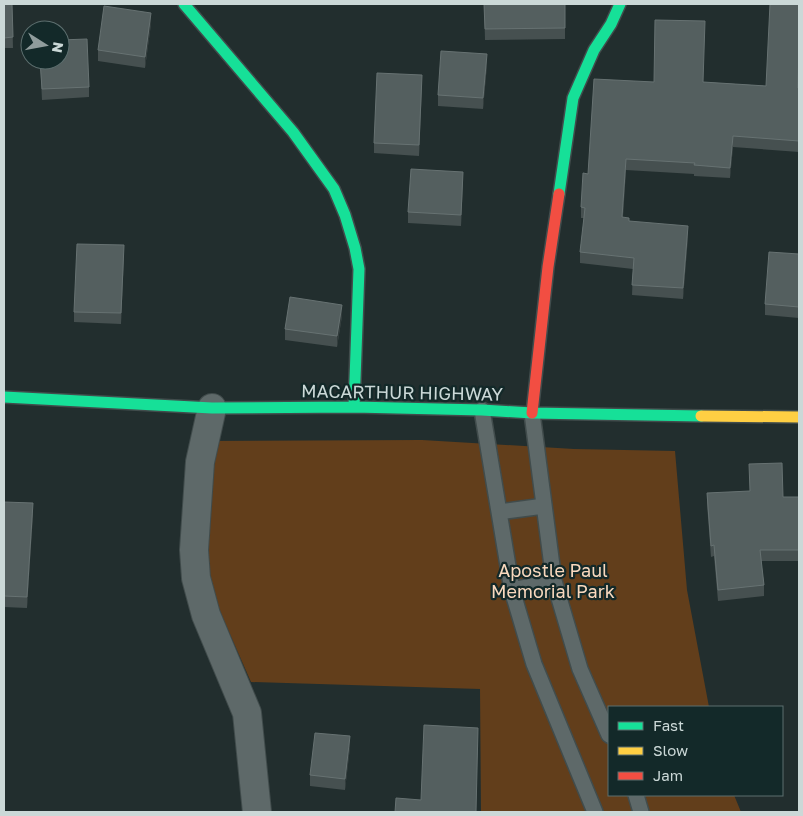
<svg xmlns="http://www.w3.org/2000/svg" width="803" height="816" font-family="'Golos Text',sans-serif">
	<rect width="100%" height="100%" fill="#222e2e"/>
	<!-- green -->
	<path fill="#623e1b" d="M422 440 574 449 675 451 687 590 709 707H609V795H734L741 812H481L480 689 251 682 207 582 209 441Z"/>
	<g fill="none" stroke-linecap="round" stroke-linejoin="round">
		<!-- lane casing -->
		<g stroke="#414c4c" stroke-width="18">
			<path id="lane" d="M482 410 512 590 534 664 595 812
				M532 413 554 581 580 669 609 735
				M499 512 544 506
				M512 590 554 581
				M636 795 641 812"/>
		</g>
		<!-- street casing -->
		<g stroke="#414c4c" stroke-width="30">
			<path id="street" d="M212 408 200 462 194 550 196 578 206 615 247 713 257 812"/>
		</g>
		<!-- fast casing -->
		<g stroke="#414c4c" stroke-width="14">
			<path id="fast" d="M184 4 293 132 334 189 345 215 355 248 359 269 354 407
				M559 194 573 98 594 50 611 24 620 4
				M4 397 212 408 354 407 482 410 532 413 701 416"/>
		</g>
		<!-- slow casing -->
		<g stroke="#414c4c" stroke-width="14">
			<path id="slow" d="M701 416 799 417"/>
		</g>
		<!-- jam casing -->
		<g stroke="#414c4c" stroke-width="14">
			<path id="jam" d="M532 413 548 267 559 194"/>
		</g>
		<!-- lane -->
		<use href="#lane" stroke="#5e6969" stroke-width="15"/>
		<!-- street -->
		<use href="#street" stroke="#5e6969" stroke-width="28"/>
		<!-- fast -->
		<use href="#fast" stroke="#16e098" stroke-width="11"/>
		<!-- slow -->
		<use href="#slow" stroke="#ffcf43" stroke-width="11"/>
		<!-- jam -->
		<use href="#jam" stroke="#f24e42" stroke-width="11"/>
	</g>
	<!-- wall -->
	<path fill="#465050" d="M4 4H12L13 48H4Z
		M484 4H565V39L485 40Z
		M151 24 145 68 98 61V50Z
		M40 60H60L89 87V97L42 100Z
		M487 65 483 109 438 106V95Z
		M654 82H703L799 88V152L733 147 730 178 694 176V174L626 170 623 217 629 221 688 237 683 299 632 295 633 269 580 263V252L584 218H581V207L588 174Z
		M422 86 419 156 374 153V143Z
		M463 182 461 226 408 223V212Z
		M799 254V318L765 315V304Z
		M124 256 121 324 74 322V312Z
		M342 316 337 347 285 340V329Z
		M707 493 783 497H799V561H761L764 585V596L718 601 714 556 711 557 707 504Z
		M4 502 33 514 27 608 4 607Z
		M350 747 345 790 310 786V775Z"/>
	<!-- shaded-wall -->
	<path fill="#323c3c" d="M151 13V24L145 68V57Z
		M487 54V65L483 109V98Z
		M422 75V86L419 156V145Z
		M733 136V147L730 178V168Z
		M626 159V170L622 228V217Z
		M463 172V182L461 226V215Z
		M688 226V237L683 299V288Z
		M124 245V256L121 324V313Z
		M342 305V316L337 347V336Z
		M33 503V514L27 608V597Z
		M350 736V747L345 790V779Z"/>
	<!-- building -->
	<path fill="#545f5f" stroke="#677272" d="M4 4H12L13 37 4 38Z
		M484 4H565V28L485 29Z
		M770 4H799V43L798 88H799V141L733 136 730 168 694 165 695 163 626 159 622 217 629 218V221L688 226 683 288 632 285 634 258 580 252 585 208 581 207 583 173 588 174 594 79 654 82 655 20 705 21 703 82 766 86Z
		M104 6 151 13 145 57 98 50Z
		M87 39 89 87 42 89 40 60H60V40Z
		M441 51 487 54 483 98 438 95Z
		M377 73 422 75 419 145 374 143Z
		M411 169 463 172 461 215 408 212Z
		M77 244 124 245 121 313 74 312Z
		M769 252 799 254V307L765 304Z
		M290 297 342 305 337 336 285 329Z
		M782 463 783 497H799V550H760L764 585 718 590 714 545 711 546 707 493 750 491 749 464Z
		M4 502 33 503 27 597 4 596Z
		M424 725 478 728 476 812H395L396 798 421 800Z
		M315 733 350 736 345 779 310 775Z"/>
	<g text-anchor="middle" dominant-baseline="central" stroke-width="4.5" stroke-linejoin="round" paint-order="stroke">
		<!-- street labels -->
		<g font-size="18" fill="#cbd8d7" stroke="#132929">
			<text transform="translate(402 392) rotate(1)">MACARTHUR HIGHWAY</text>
		</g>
		<!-- park labels -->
		<g font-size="18" fill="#f9d9be" stroke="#132929">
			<text x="553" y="570">Apostle Paul<tspan x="553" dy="21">Memorial Park</tspan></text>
		</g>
	</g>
	<!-- border -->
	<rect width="803" height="816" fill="none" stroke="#cbd8d7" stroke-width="10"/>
	<!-- legend -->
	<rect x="608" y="706" width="175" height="90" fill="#132929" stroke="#5d6f6f"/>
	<rect x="618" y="722" width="25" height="8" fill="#16e098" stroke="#5d6f6f"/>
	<text x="653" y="731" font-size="15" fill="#cbd8d7">Fast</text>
	<rect x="618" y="747" width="25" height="8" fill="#ffcf43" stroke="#5d6f6f"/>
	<text x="653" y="756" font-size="15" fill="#cbd8d7">Slow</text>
	<rect x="618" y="772" width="25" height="8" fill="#f24e42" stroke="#5d6f6f"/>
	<text x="653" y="781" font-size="15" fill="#cbd8d7">Jam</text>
	<!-- north arrow -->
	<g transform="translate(45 45) rotate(101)"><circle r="24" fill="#132929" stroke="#5d6f6f"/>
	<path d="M0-4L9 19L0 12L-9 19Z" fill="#909c9c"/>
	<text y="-8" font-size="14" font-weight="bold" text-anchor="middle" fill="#cbd8d7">N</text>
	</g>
</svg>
